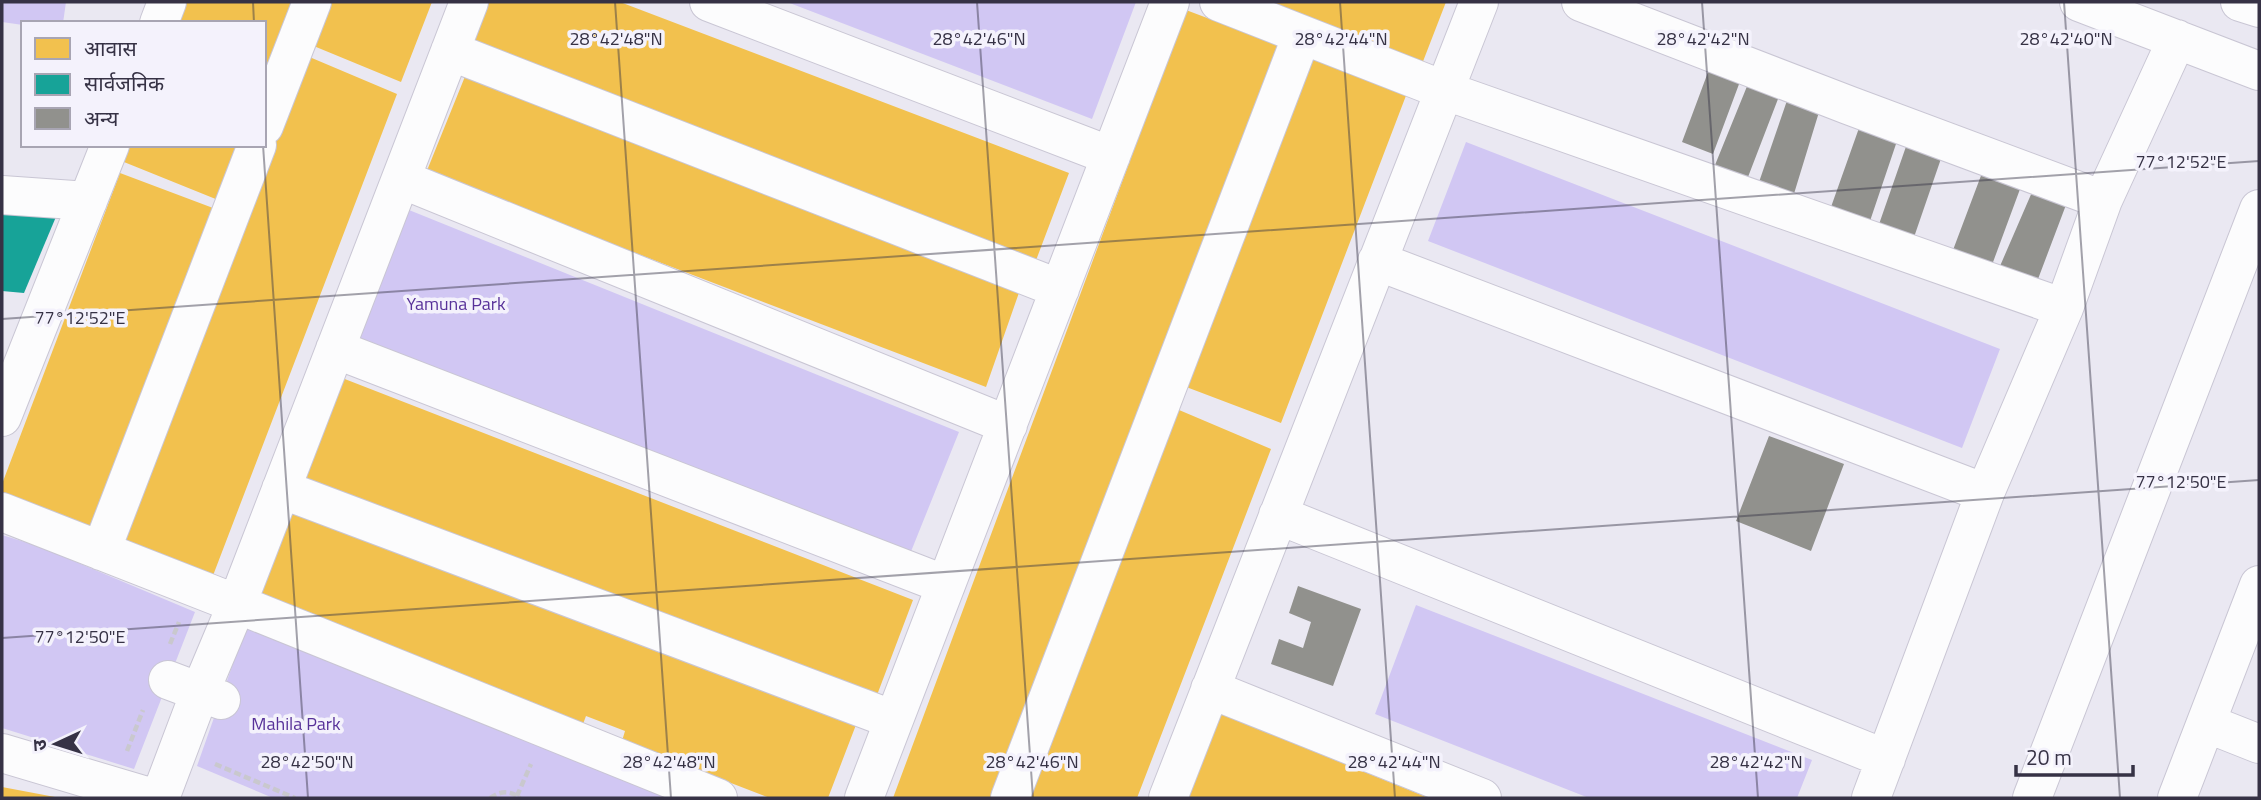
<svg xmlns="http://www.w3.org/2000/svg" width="2261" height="800" font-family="'Titillium Web','Noto Sans Devanagari',sans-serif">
	<rect width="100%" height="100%" fill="#eae8f2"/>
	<!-- green -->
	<path fill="#d1c7f3" d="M2 2H66L63 23H23V25L2 22Z
		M787 2H1136L1092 119Z
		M1466 142 2000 349 1962 448 1428 241Z
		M409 210 959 432 910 554 356 338Z
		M2 535 38 546 195 612 134 769 2 728Z
		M1416 605 1812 760 1797 798H1589L1375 714Z
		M248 621 673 798H273L197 766Z"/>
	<!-- homes -->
	<path fill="#f2c14e" d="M184 2H304L265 106 264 23H176Z
		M319 2H432L401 82 304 42Z
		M483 2H620L1069 173 1035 263 466 47Z
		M1263 2H1446L1422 64Z
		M1186 10 1281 46 1000 798H893Z
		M300 53 397 94 209 586 110 543Z
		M1308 55 1407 93 1281 423 1181 385Z
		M468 69 1022 284 986 387 426 173Z
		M126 145H250L228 204 119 160Z
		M120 173 221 211 97 539 2 502V484Z
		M337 376 913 600 874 703 298 479Z
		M1172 407 1271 449 1209 611 1137 798H1023Z
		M294 504 859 717 828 798H770L622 741 625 731 586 716 583 724 260 593Z
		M1216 712 1429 798H1181Z
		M2 787 55 797V798H2Z"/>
	<!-- public -->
	<path fill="#17a398" d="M2 208 58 212 24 293 2 291Z"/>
	<!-- building -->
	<path fill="#91918d" d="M1714 56 1745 68 1713 154 1682 142Z
		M1752 74 1783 86 1748 177 1715 165Z
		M1792 86 1823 99 1793 197 1758 185Z
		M1859 128 1897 141 1870 221 1831 207Z
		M1910 135 1945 147 1912 243 1877 230Z
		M1985 165 2023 181 1989 273 1950 258Z
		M2036 183 2069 197 2035 287 1997 273Z
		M1769 436 1844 464 1811 551 1736 521Z
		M1298 586 1361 609 1333 686 1271 664 1279 639 1303 648 1311 622 1289 613Z"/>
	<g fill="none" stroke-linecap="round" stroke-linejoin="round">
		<!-- minor casing -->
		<g stroke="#c9c6d4" stroke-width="40">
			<path id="minor" d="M709 2 1111 156
				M1219 2 1446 91 2064 308
				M1581 2 1848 105 2103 200
				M2079 2 2259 71
				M2240 2 2259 8
				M159 23 167 2
				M450 51 1060 289
				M264 126 312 2
				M401 179 1008 425
				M2 195 88 201
				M1377 261 1985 493
				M335 349 946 585
				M2 417 110 145
				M281 489 894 720
				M2 512 237 604 469 2
				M1278 515 1886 759
				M101 551 257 145
				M168 680 221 700
				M1210 689 1482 798
				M2206 723 2259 744
				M2 753 153 798
				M160 798 200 692 237 604 718 798
				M864 798 1170 2
				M1010 798 1302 35
				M1168 798 1479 2
				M1871 798 1985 493 2064 308 2103 200 2177 39
				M2032 798 2259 209
				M2177 798 2259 585"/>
		</g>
		<!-- path -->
		<path stroke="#c9c8ce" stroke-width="4.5" stroke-dasharray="7 3.5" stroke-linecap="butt" d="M170 644 179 622
			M127 751 143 710
			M215 764 295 798
			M517 796 531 764
			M490 798C500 791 510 790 520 798"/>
		<!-- minor -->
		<use href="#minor" stroke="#fcfcfd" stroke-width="38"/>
	</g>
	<!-- ticks -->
	<path fill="none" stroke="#363245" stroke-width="2" stroke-opacity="0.45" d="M253 2 254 23M615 2 671 798M977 2 1033 798M1340 2 1395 798M1702 2 1758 798M2064 2 2120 798M263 145 308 798M2 319 2259 161M2 638 2259 480"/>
	<g text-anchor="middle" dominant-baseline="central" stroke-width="7" stroke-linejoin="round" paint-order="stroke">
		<!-- park labels -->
		<g font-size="18" fill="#573199" stroke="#f4f2fc">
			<text x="456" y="303">Yamuna Park</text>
			<text x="296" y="723">Mahila Park</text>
		</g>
	</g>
	<g font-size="18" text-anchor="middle" fill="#363245" stroke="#f4f2fc" stroke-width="7" stroke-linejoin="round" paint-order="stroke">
		<text x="616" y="45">28°42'48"N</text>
		<text x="979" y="45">28°42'46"N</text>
		<text x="1341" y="45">28°42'44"N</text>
		<text x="1703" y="45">28°42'42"N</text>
		<text x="2066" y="45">28°42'40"N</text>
		<text x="2181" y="168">77°12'52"E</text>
		<text x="80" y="324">77°12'52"E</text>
		<text x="2181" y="488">77°12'50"E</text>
		<text x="80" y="643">77°12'50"E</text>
		<text x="307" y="768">28°42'50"N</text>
		<text x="669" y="768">28°42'48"N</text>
		<text x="1032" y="768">28°42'46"N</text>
		<text x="1394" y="768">28°42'44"N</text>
		<text x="1756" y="768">28°42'42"N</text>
	</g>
	<!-- border -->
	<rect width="2261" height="800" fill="none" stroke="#363245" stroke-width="7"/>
	<!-- legend -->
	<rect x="21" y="21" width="245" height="126" fill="#f4f2fc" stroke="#a8a5b3" stroke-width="2"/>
	<rect x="35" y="38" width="35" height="21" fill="#f2c14e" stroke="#a8a5b3" stroke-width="2"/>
	<text x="84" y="56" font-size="21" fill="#363245">आवास</text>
	<rect x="35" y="74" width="35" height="21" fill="#17a398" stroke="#a8a5b3" stroke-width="2"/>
	<text x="84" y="91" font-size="21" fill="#363245">सार्वजनिक</text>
	<rect x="35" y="108" width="35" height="21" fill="#91918d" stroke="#a8a5b3" stroke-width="2"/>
	<text x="84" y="126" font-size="21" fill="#363245">अन्य</text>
	<!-- north arrow -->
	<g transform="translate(56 744) rotate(266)" stroke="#f4f2fc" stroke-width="5" paint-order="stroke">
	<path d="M0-5L12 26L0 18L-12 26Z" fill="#363245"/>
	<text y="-10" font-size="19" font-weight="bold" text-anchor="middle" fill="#363245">उ</text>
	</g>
	<!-- scale -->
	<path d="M2016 765v10h117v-10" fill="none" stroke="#363245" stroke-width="3.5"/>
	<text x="2026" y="765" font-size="21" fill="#363245" stroke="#f4f2fc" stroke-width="5" paint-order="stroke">20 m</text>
</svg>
